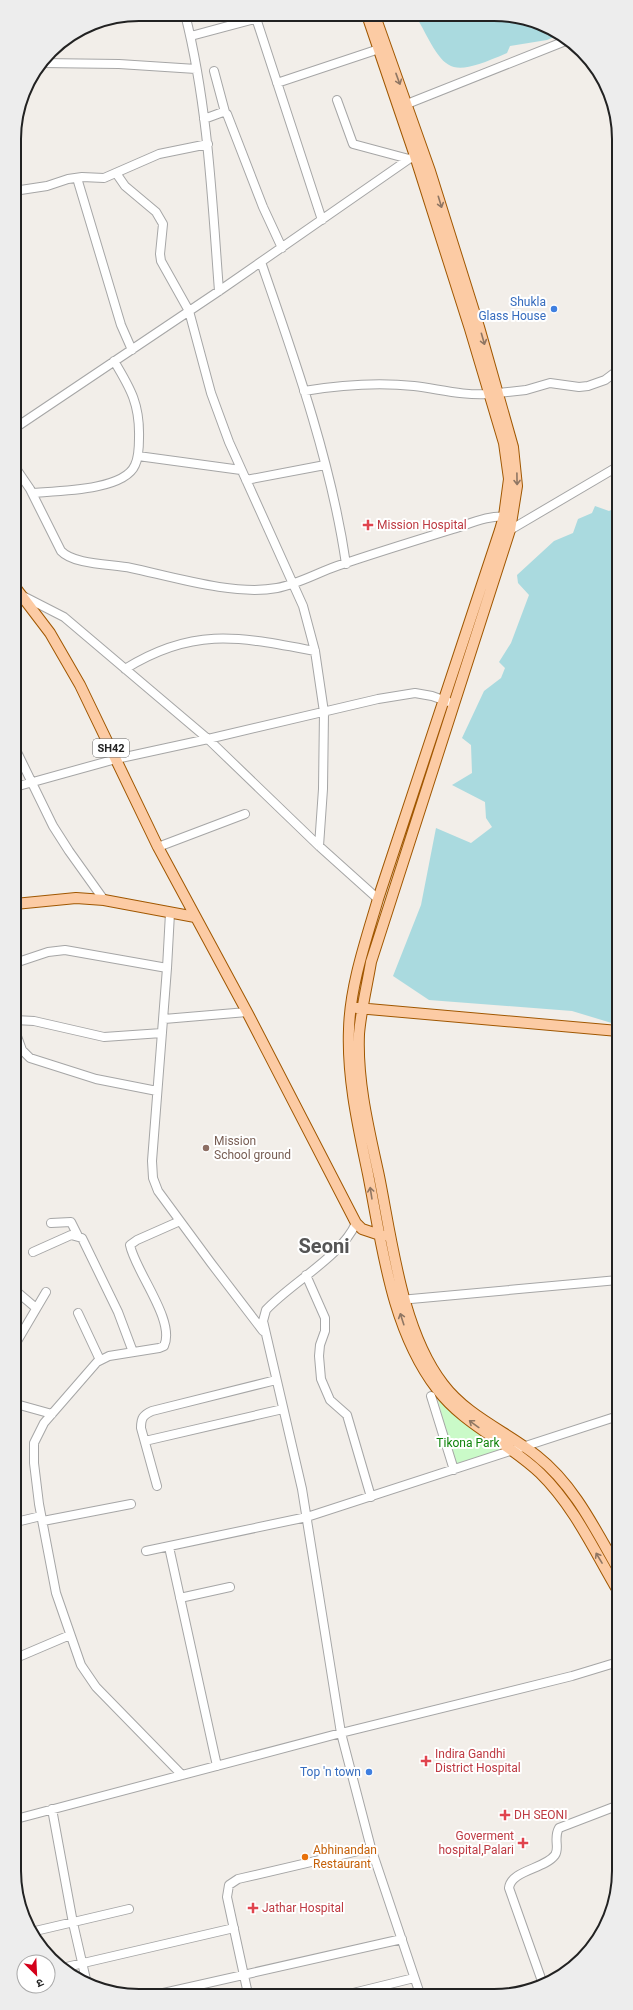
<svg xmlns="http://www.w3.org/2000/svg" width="633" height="2010" font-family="Roboto,'Noto Sans Devanagari',sans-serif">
	<rect width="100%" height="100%" fill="#f2eee9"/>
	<!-- park -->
	<path fill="#cafac8" d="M437 1396 509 1450 455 1468Z"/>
	<!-- water -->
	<path fill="#aadadf" d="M416 16H518L556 31 561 34 547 40 510 46 507 53C445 80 446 71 416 16Z
		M617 502 618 1022 615 1024 572 1011 429 1000 393 976 421 905 436 828 471 843 492 827 486 818 485 802 452 785 472 773 471 745 462 738 484 691 501 678 505 668 499 662 511 643 529 595 518 583 517 575 554 541 573 533 578 519 592 513 595 506 609 511 613 509Z"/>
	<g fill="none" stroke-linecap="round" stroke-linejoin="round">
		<!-- minor casing -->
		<g stroke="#a6a6a6" stroke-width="10">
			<path id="minor" d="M185 14C208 105 212 199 219 291
				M255 15 322 220
				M191 36 269 15
				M42 63 119 64 196 69
				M214 71 225 112
				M277 83 379 49
				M337 100 353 144 409 159
				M407 104 568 40
				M204 119 223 112 227 114 263 207 282 248
				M116 173 125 186 156 212 163 224 160 254 161 261 189 311 211 393 229 442 303 606 315 651 324 712 323 789 319 846
				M77 178 121 325 132 350
				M14 191 47 186 68 179 82 177 104 178 159 154 208 144
				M261 262C295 360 331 461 346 564
				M304 391C340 385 376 382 414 386 439 389 463 396 490 394
				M498 393 526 390 550 383 579 387 588 386 605 380 617 371
				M15 428 219 291 409 159 420 154
				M138 456 241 470
				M15 467 30 489 61 551C74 565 112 564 131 568 173 577 235 596 277 588 298 584 317 573 337 566 375 553 414 541 453 529 469 524 491 514 508 517
				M246 480 325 465
				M32 493C56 491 124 491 135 465 139 457 139 447 139 438 140 405 131 389 114 361
				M507 530H510L617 467
				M23 596 64 617 208 739 319 846 378 899
				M125 669C194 626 240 637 315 651
				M15 748 53 826 69 851 104 900
				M15 787 116 759 208 739 378 699 415 693 432 696 449 702
				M158 847 245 814
				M170 913 167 968 152 1161 153 1178 158 1191 211 1263 263 1331
				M15 963 48 952 65 950 167 968
				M164 1019 247 1012
				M15 1020 34 1021 104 1037 162 1033
				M15 1031 22 1050 30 1058 96 1079 157 1091
				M180 1221 137 1240 130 1245C135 1271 176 1321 164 1346L159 1348 109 1356 97 1362 44 1423 34 1443V1463L39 1504 56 1593 81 1665 96 1687 182 1775
				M51 1223 71 1222 78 1236
				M356 1223C342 1256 291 1283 266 1310L263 1321 302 1489 341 1733 371 1848 420 1994
				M33 1252 71 1235 82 1238 118 1312 133 1352
				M306 1275 325 1318V1331L320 1345 319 1356 321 1379 330 1400 347 1415 371 1497
				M16 1291 36 1308
				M400 1300 618 1280
				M78 1313 100 1360
				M16 1343 46 1292
				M431 1396 454 1470
				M16 1404 52 1414
				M145 1441 283 1409
				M157 1486 141 1428C141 1418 143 1415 152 1411L276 1380
				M43 1521 131 1504
				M16 1522 41 1516
				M169 1547 217 1766
				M146 1551 307 1517 618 1416
				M180 1598 230 1587
				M16 1658 70 1635
				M52 1809 73 1923 87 1984
				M16 1819 341 1733 572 1676 618 1662
				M31 1932 129 1909
				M62 1968 234 1928
				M543 1984 509 1888C511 1870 545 1869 555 1855 560 1848 553 1838 559 1828L619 1805
				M159 1994 402 1939
				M248 1994 227 1897 229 1885 238 1879 371 1848
				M349 1994 414 1978"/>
		</g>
		<!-- major casing -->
		<g stroke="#a05700" stroke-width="12">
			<path id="major" d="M367 15 415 156 470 329 504 443 509 479 504 516 500 530 378 899C366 940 350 986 349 1029 347 1078 358 1126 368 1174 382 1245 391 1329 437 1389 464 1425 508 1442 540 1473 574 1506 595 1552 618 1591
				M375 16 430 171 479 327 513 447 517 486 510 530 371 962C367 986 361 1010 359 1034 357 1082 369 1130 379 1176 392 1241 402 1331 443 1384 467 1416 507 1432 537 1456 574 1485 595 1529 618 1569
				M15 587 50 633 80 685 158 847 247 1012 356 1223 362 1229 383 1236
				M15 904 76 898 104 900 195 917
				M357 1008 618 1031"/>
		</g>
		<!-- minor -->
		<use href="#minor" stroke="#fff" stroke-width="8"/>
		<!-- major -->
		<use href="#major" stroke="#fccba4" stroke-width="10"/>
	</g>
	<!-- one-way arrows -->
	<defs><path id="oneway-shaft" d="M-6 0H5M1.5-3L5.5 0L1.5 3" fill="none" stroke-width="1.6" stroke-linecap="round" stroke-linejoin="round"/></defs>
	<g stroke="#8f7663">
		<use href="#oneway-shaft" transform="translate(398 79) rotate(70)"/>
		<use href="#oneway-shaft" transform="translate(440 202) rotate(73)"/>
		<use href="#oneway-shaft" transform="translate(483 339) rotate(74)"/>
		<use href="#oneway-shaft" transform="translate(517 479) rotate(89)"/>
		<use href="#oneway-shaft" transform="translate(371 1193) rotate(-99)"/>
		<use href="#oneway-shaft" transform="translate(402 1319) rotate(-108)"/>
		<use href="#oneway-shaft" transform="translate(474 1424) rotate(-144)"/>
		<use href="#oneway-shaft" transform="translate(599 1558) rotate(-121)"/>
	</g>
	<!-- markers -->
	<g fill="#3f7fe0" stroke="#fff" stroke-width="1.5">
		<circle cx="554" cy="309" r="4"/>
		<circle cx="369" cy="1772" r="4"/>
	</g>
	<g fill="#e0444e" stroke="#fff" stroke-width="1.5">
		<path d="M366 519h4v4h4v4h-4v4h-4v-4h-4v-4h4z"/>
		<path d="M424 1755h4v4h4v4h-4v4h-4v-4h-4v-4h4z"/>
		<path d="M503 1809h4v4h4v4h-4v4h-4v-4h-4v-4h4z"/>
		<path d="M521 1837h4v4h4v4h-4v4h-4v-4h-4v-4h4z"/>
		<path d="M251 1902h4v4h4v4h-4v4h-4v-4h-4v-4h4z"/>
	</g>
	<circle fill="#8d6e63" stroke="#fff" stroke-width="1.5" cx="206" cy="1148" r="4"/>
	<circle fill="#e8710a" stroke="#fff" stroke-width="1.5" cx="305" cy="1857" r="4"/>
	<g text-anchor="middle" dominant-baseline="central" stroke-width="4" stroke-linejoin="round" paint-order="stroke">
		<!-- shield labels -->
		<rect fill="#fff" stroke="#646464" stroke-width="1" x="93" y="739" width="36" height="18" rx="3"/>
		<g font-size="11" font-weight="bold" fill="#222">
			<text x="111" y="748">SH42</text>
		</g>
		<!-- shop labels -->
		<g font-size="12" fill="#366cbe" stroke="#fff" text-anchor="end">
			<text x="546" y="302">Shukla<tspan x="546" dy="14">Glass House</tspan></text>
			<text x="361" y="1772">Top 'n town</text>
		</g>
		<!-- health labels -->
		<g font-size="12" fill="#be3a42" stroke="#fff" text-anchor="start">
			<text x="377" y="525">Mission Hospital</text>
			<text x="435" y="1754">Indira Gandhi<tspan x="435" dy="14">District Hospital</tspan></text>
			<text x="514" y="1815">DH SEONI</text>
			<text x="514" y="1836" text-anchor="end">Goverment<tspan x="514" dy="14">hospital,Palari</tspan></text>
			<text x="262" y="1908">Jathar Hospital</text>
		</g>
		<!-- education labels -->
		<g font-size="12" fill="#785e54" stroke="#fff" text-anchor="start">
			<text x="214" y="1141">Mission<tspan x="214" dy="14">School ground</tspan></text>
		</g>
		<!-- park labels -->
		<g font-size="12" fill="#10840c" stroke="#fff">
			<text x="468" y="1443">Tikona Park</text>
		</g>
		<!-- food labels -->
		<g font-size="12" fill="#c56008" stroke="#fff" text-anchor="start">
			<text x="313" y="1850">Abhinandan<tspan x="313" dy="14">Restaurant</tspan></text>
		</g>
		<!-- town labels -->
		<g font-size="20" font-weight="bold" fill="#555" stroke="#fff">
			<text x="324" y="1246">Seoni</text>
		</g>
	</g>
	<!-- crop -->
	<path d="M0 0H633V2010H0ZM139 21H494A118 118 0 0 1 612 139V1871A118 118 0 0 1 494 1989H139A118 118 0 0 1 21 1871V139A118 118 0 0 1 139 21Z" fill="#ededed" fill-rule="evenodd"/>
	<path fill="none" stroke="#222" stroke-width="2" d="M139 21H494A118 118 0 0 1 612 139V1871A118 118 0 0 1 494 1989H139A118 118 0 0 1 21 1871V139A118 118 0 0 1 139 21Z"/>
	<!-- north arrow -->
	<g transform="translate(36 1974) rotate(156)"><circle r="19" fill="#ffffff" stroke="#a7a7a7"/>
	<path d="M0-3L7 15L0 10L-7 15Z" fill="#d4001a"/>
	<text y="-6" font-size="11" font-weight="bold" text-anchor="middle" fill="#222222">उ</text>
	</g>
</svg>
